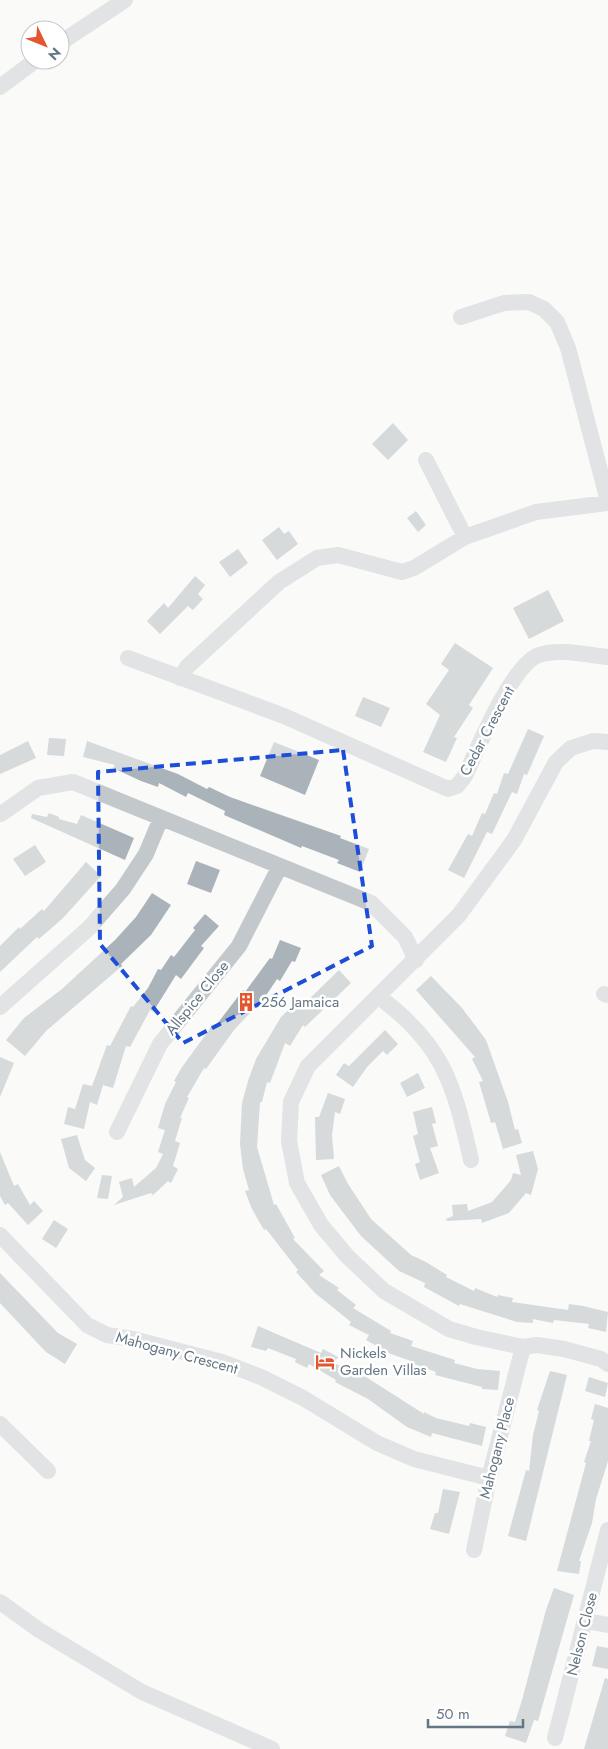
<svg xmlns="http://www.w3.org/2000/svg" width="608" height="1749" font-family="Jost,sans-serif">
	<rect width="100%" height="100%" fill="#fafaf8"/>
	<!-- building -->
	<path fill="#aab3b9" d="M393 423 408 440 388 460 372 444Z
		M416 511 426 525 418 532 407 518Z
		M279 527 284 534 289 531 298 544 277 560 262 540Z
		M238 549 248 563 230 577 219 562Z
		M195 576 205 585 198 594 203 599 193 610 188 606 160 634 147 621 164 603 168 608Z
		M548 590 564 621 529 639 513 608Z
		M455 643 493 668 469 705 473 708 454 737 457 738 446 762 423 752 440 715 426 704 449 670 441 664Z
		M363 697 390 708 381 727 355 716Z
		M528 729 544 736 527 775 524 774 517 794 512 792 492 834 487 832 464 878 448 870 468 834 472 836 482 813 485 814 494 793 497 794 504 773 508 774Z
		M49 738 66 739 64 756 47 755Z
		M28 741 36 758 0 774V755Z
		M87 741 178 774 207 789 209 787 230 797 341 836 340 838 369 849 360 872 337 863 339 860 302 846 301 848 224 815 225 811 188 793 186 797 159 783 158 787 141 781 113 768 115 765 83 757Z
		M274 742 319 760 305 795 260 776Z
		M49 813 59 817V819L77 824 81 815 134 838 125 860 31 818 32 814 47 817Z
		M35 845 46 862 25 876 13 859Z
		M196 861 220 870 211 893 187 884Z
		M86 862 101 876 63 918 39 939 37 937 0 972V946L19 927 20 929 42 909 44 911Z
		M152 893 171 905 151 935 121 964 122 966 46 1031 25 1056 6 1040 24 1018 62 989 115 940 136 917Z
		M205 914 219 926 201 946 204 948 181 979 176 975 153 1012 150 1010 130 1047 126 1046 113 1088 103 1085 97 1105 90 1102 84 1129 64 1124 68 1107 75 1109 83 1084 92 1086 107 1045 110 1046 131 1006 133 1007 148 988 158 969 161 970 171 955 174 957 195 930 193 928Z
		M280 940 301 948 295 962 292 961 280 981 277 979 265 997 234 1030 206 1069 204 1068 187 1097 189 1098 180 1118H182L175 1141 180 1143 173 1166 178 1169 171 1183 168 1181 153 1195 151 1193 114 1205 123 1197 119 1182 132 1178 134 1187 156 1168 163 1154 158 1152 165 1130 158 1128 165 1104 176 1082 174 1081 182 1067 212 1026 214 1028 243 990 245 992 270 958 272 959Z
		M339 970 351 983 305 1027 303 1025 290 1046 285 1043 270 1083 267 1082 262 1102H260L257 1147 274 1205 276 1204 295 1238 293 1239 324 1271 319 1275 339 1288 337 1290 356 1305 353 1308 391 1331 390 1333 413 1341 411 1346 455 1360 454 1363 477 1369 500 1371 498 1390 482 1389V1387L435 1375 436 1372 414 1364V1362L391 1354 366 1340 369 1335 349 1325 351 1322 315 1293 296 1272 298 1270 266 1229 264 1230 252 1209 245 1191 249 1190 243 1169 240 1144 242 1103 248 1081 256 1059 281 1017 301 998 305 1003Z
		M431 976 462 1008 486 1040 508 1102 515 1130 518 1129 522 1143 503 1149 495 1122 491 1123 479 1082 483 1081 472 1059 475 1057 416 990Z
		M385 1030 398 1044 387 1055 383 1051 367 1067 353 1087 336 1075 344 1063 349 1066Z
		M0 1057 14 1063 0 1097Z
		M418 1073 425 1088 407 1097 400 1083Z
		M328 1093 345 1099 340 1114 335 1112 332 1135 334 1159 316 1160 315 1117H319Z
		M432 1107 436 1123 432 1124 438 1146 430 1148 439 1173 420 1180 415 1164 420 1162 413 1136 418 1134 413 1112Z
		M77 1135 85 1160 95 1168 86 1181 69 1168 61 1139Z
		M533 1151 538 1169 531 1195 526 1193 509 1213 482 1223 481 1219 447 1221 446 1219 453 1216 452 1205 467 1204 468 1211 492 1202 511 1180 513 1173 521 1175 516 1155Z
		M0 1152 14 1186 18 1184 30 1205 34 1201 43 1211 28 1225 8 1203 5 1205 0 1196Z
		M339 1166 348 1184 371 1219 411 1255 426 1262 447 1275 446 1277 474 1291 475 1288 497 1297 498 1295 513 1298 512 1302 568 1310 569 1304 583 1306 608 1312 606 1332 588 1328 589 1324 554 1320 553 1323 533 1319V1323L517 1322 460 1304 459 1306 424 1287 425 1283 399 1271 361 1236 330 1195 321 1175Z
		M102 1175 112 1176 108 1199 97 1198Z
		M54 1220 68 1229 56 1248 42 1239Z
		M0 1273 58 1333 77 1344 65 1364 46 1352 0 1303Z
		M258 1326 321 1353 323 1349 338 1357 334 1363 366 1377 424 1414V1412L436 1418 469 1426 470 1423 486 1427 482 1446 432 1433 431 1437 407 1427 368 1399 335 1382 336 1380 309 1364 307 1368 295 1362 296 1359 268 1348 266 1351 251 1347Z
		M550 1371 567 1375 526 1541 508 1536 526 1470 529 1471 533 1435 539 1411 537 1410Z
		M589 1377 608 1383 605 1397 585 1391Z
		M595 1404 608 1408V1461L596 1499 592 1523 579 1561H581L579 1574 557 1571 586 1463 584 1462 591 1441H589L594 1420 591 1419Z
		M443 1489 460 1492 449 1534 430 1529 435 1513H438Z
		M554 1588 574 1595 538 1721 534 1720 526 1743 505 1736 510 1721 515 1722 522 1700 546 1610Z
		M597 1646 608 1648V1669L592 1666Z
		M605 1678 608 1679V1749H584Z"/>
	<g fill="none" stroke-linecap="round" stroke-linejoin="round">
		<!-- minor -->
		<path stroke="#c3c8cc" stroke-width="16" d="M60 43 125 0
			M0 87 36 60
			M461 317 504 303 529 302 544 309 557 322 568 348 608 501
			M426 460 465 537
			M128 658 284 716 448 789 457 786 465 776C477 750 512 664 539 655 559 648 587 655 608 657
			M180 678 187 667 279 582 317 558 338 555 402 572 414 568 465 537 536 512 608 503
			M608 742 593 741 571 748 556 762 514 840 459 915 308 1066 291 1102 289 1141 297 1183 321 1225 347 1256 384 1291 449 1329 476 1337 523 1347 537 1345 564 1349 601 1359 608 1364
			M1 814 38 788 73 782 371 903 405 937 416 960
			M604 994 608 995
			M379 997C444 1045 454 1085 471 1160
			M0 1007 89 928 123 889 146 854 161 818
			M117 1132 160 1044 239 946 280 866
			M0 1235 87 1325 107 1335 133 1339 222 1362 261 1377 303 1398 377 1443 414 1459 489 1478
			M0 1424 48 1471
			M474 1550 489 1478 523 1347
			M0 1602 39 1630 142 1692 272 1749
			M586 1621 608 1625
			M555 1738 608 1530"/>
	</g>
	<!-- marked area -->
	<path d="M0 0H608V1749H0ZM343 750 372 946 183 1043 100 944 98 772Z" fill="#fafaf8" fill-opacity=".55" fill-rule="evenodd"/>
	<path fill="none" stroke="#1d4ed8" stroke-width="4" stroke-dasharray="10 6" stroke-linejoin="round" d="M343 750 372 946 183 1043 100 944 98 772Z"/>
	<!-- icons -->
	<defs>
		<g id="building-bare" transform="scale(1.5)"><path d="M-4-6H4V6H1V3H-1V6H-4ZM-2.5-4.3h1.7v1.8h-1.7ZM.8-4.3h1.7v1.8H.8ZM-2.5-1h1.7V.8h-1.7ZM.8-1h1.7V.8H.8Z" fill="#e4572e" stroke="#fff" stroke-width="2.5" paint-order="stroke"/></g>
		<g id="hotel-bare" transform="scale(1.5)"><path d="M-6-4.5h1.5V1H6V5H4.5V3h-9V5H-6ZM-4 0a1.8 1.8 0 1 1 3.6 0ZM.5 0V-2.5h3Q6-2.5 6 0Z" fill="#e4572e" stroke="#fff" stroke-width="2.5" paint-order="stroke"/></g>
	</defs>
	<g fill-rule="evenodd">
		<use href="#building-bare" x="246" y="1002"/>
		<use href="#hotel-bare" x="325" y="1362"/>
	</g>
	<g text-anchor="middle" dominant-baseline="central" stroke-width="5" stroke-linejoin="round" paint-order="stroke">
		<!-- street labels -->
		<g font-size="15" fill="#657683" stroke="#fff">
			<text transform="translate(487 731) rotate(-62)">Cedar Crescent</text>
			<text transform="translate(197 998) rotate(-51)">Allspice Close</text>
			<text transform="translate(177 1353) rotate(15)">Mahogany Crescent</text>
			<text transform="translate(497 1448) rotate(-76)">Mahogany Place</text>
			<text transform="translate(582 1634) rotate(-76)">Nelson Close</text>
		</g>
		<!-- poi labels -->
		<g font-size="15" fill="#657683" stroke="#fff" text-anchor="start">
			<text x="261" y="1002">256 Jamaica</text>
			<text x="340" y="1353">Nickels<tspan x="340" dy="17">Garden Villas</tspan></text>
		</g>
	</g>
	<!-- north arrow -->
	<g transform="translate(45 45) rotate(133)"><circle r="24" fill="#ffffff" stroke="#c1c8cd"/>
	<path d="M0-4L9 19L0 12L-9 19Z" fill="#e4572e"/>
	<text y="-8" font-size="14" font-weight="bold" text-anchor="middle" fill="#657683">N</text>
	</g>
	<!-- scale -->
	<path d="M428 1719v8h95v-8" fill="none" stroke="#657683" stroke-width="2.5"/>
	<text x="436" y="1719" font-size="15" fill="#657683" stroke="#ffffff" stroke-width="4" paint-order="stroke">50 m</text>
</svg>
